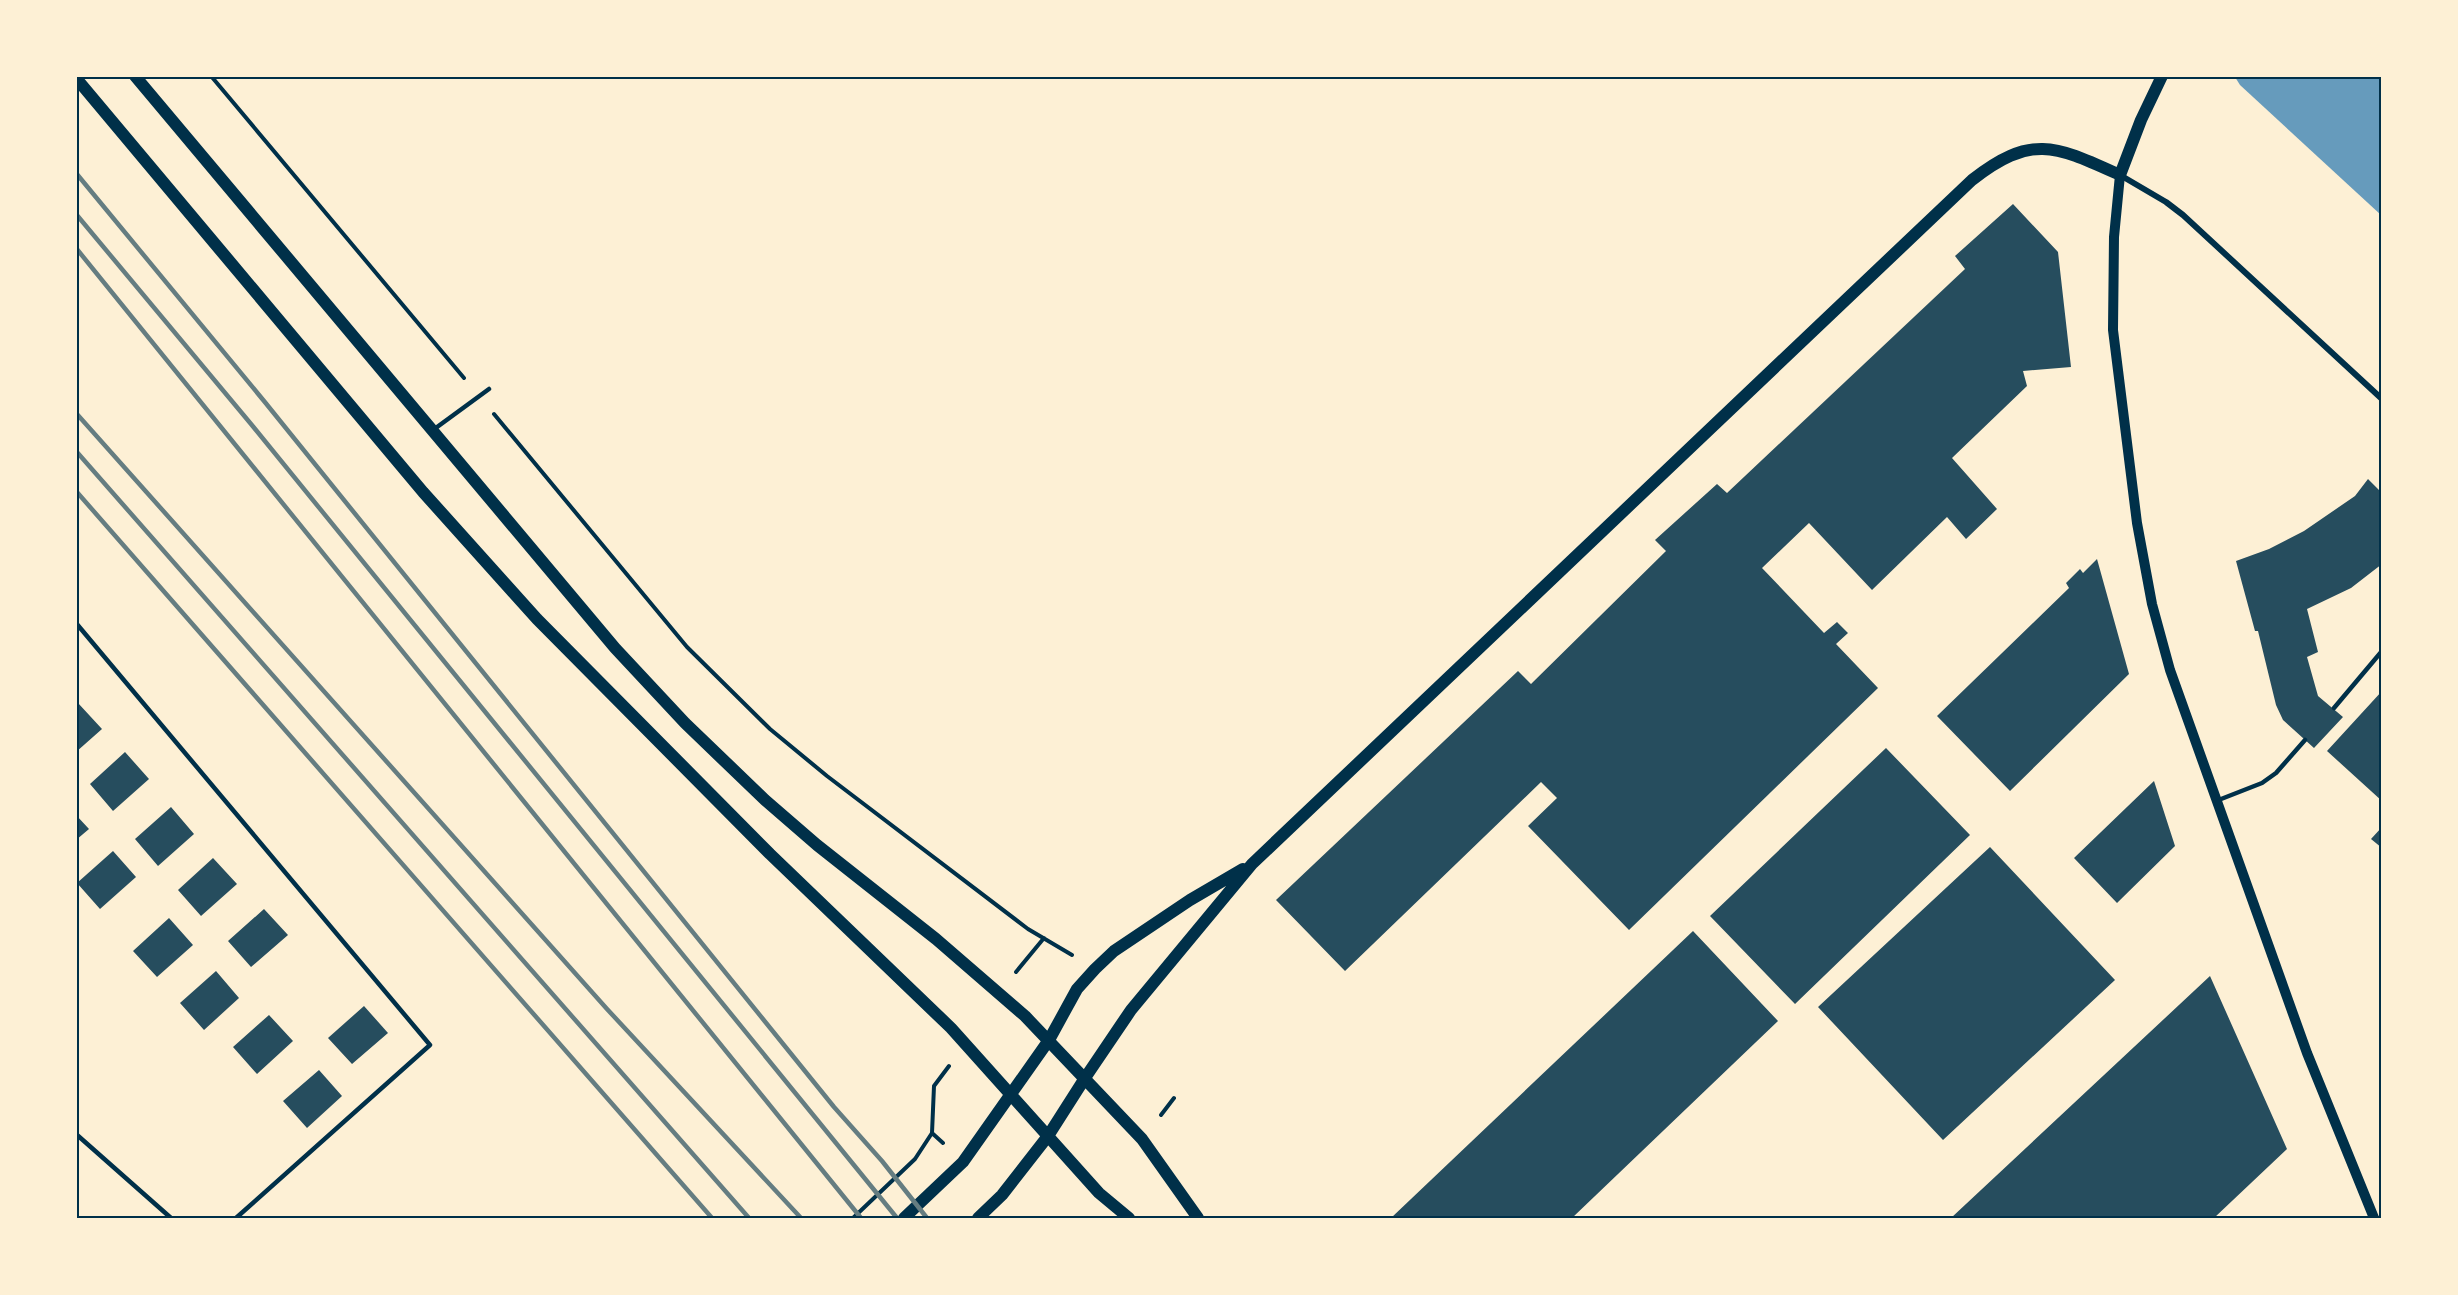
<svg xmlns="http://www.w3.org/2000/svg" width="2458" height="1295" font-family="'Alegreya Sans',sans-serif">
	<rect width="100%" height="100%" fill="#fdf0d5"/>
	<!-- water -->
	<path fill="#669bbc" d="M2235 77H2381V215L2240 85Z"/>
	<!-- building -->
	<path fill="#264d5e" d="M2013 204 2058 252 2071 367 2023 371 2027 386 1952 458 1997 509 1966 539 1947 517 1872 590 1809 523 1762 568 1824 633 1837 622 1848 633 1836 644 1878 688 1629 930 1528 826 1557 798 1541 782 1345 971 1276 900 1518 671 1531 684 1666 551 1655 540 1717 484 1727 493 1965 269 1955 256Z
		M2368 479 2382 493V564L2351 588 2307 609 2318 652 2307 657 2318 696 2343 717 2314 748 2283 720 2276 705 2258 631H2255L2236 561 2269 549 2304 531 2355 496Z
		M2097 559 2129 674 2010 791 1937 716 2069 588 2066 583 2080 569 2083 573Z
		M2382 691V801L2327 751Z
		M78 703 102 729 76 752V704Z
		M1886 748 1970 835 1795 1004 1710 916Z
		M125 752 149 779 113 811 90 784Z
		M2154 781 2175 846 2117 903 2074 858Z
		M171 807 194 834 158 866 135 839Z
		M76 815 89 829 76 840Z
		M2382 827V848L2371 839Z
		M1990 847 2115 980 1943 1140 1818 1007Z
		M113 851 136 877 100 909 77 883Z
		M213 858 237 884 201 916 178 890Z
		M264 909 288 935 251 967 228 941Z
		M169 918 193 945 157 977 133 951Z
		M1693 931 1778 1021 1572 1218H1391Z
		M216 971 239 998 204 1030 180 1003Z
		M2210 976 2287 1149 2214 1218H1951Z
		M364 1006 388 1033 352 1064 328 1038Z
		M269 1015 293 1041 257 1074 233 1047Z
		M319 1070 342 1096 307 1128 283 1101Z"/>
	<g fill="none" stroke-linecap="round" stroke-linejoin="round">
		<!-- path -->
		<path stroke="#003049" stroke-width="4" d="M211 76 464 378
			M494 414 687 647 770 729 827 776 1028 929 1072 955
			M1016 972 1044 938
			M1161 1115 1174 1098
			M932 1133 934 1086 949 1066
			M853 1218 915 1159 932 1133 943 1143"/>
		<!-- service -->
		<path stroke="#003049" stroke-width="4.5" d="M433 430 489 389
			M76 623 430 1045 236 1218
			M2334 708 2382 651
			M2216 801 2262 783 2276 773 2305 740
			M76 1134 171 1218"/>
		<!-- minor -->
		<path stroke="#003049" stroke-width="6" d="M2120 175 2166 202 2183 215 2382 399"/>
		<!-- tertiary -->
		<path stroke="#003049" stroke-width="10" d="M2120 175 2114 237 2113 330 2137 523 2152 604 2170 670 2307 1053 2374 1218"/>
		<!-- secondary -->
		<path stroke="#003049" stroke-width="12" d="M135 76 615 648 685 723 765 800 817 845 936 939 1025 1016 1142 1139 1198 1218
			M76 78 423 492 537 619 770 854 951 1028 1099 1193 1129 1218
			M904 1218 963 1162 1049 1040 1077 989 1095 969 1114 951 1190 900 1243 869
			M978 1218 1002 1195 1048 1136 1085 1078 1131 1010 1252 864 1972 180C2032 133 2056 146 2120 175L2141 120 2162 76"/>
		<!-- rail -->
		<path stroke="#657d81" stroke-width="4.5" d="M76 173 264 401 834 1107 882 1161 927 1218
			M76 214 251 424 897 1218
			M76 248 861 1218
			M76 413 607 1009 801 1218
			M76 451 749 1218
			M76 491 712 1218"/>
	</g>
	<!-- border -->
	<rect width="2458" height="1295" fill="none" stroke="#fdf0d5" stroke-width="156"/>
	<rect x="78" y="78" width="2302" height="1139" fill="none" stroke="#003049" stroke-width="2"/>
</svg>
